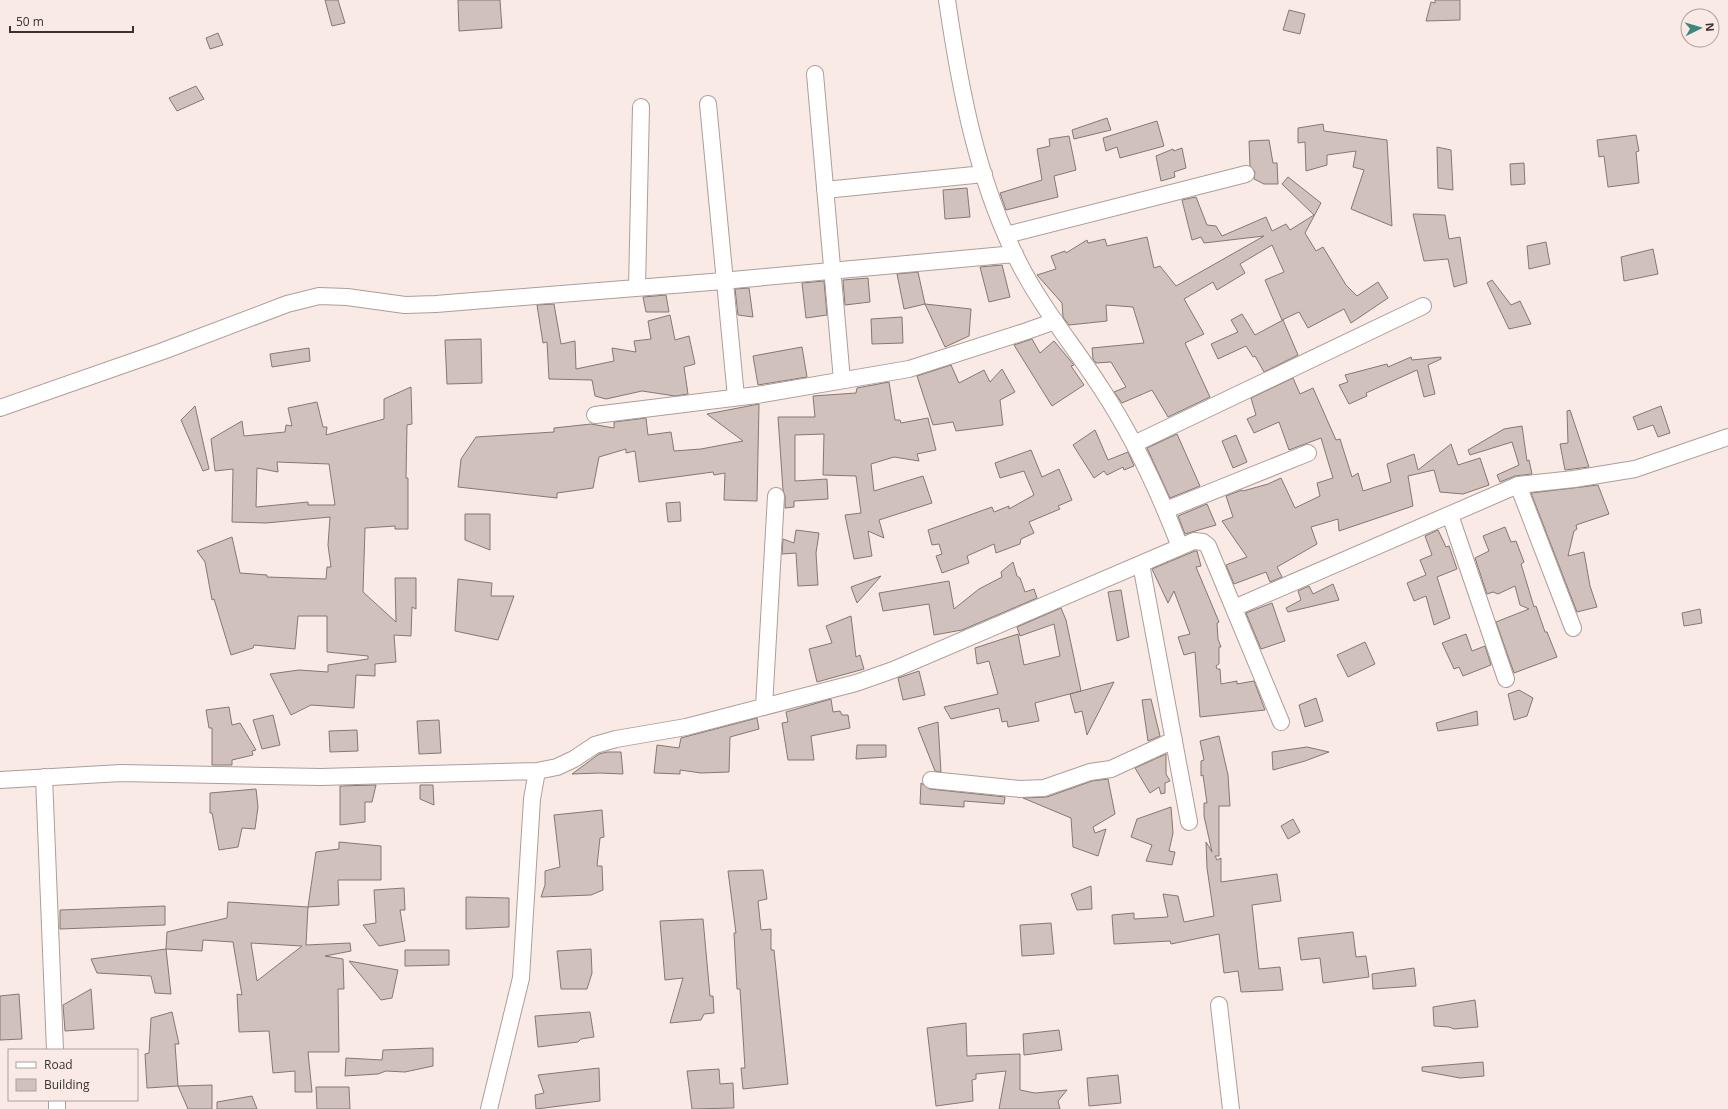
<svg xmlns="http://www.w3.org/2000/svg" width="1728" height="1109" font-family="'Open Sans',sans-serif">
	<rect width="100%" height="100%" fill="#f9eae5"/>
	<!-- building -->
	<path fill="#d0c1bc" stroke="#857773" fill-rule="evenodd" d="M325 0H338L345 23 332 26Z
		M458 0H500L502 28 459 31Z
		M1435 0H1460V20L1426 21 1431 2 1435 3Z
		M1289 10 1305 14 1300 34 1283 30Z
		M218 33 223 45 210 49 206 38Z
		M196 86 204 99 177 111 169 98Z
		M1107 118 1111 130 1074 139 1072 130Z
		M1157 121 1164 146 1120 158 1117 147 1106 151 1103 138Z
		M1323 124 1324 131 1387 140 1392 226 1351 209 1364 170 1353 167 1356 151 1327 155V165L1306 171 1305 142 1298 143V128Z
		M1636 135 1639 151 1636 152 1639 183 1608 187 1604 156 1599 157 1597 140Z
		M1069 136 1076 170 1054 176 1058 197 1006 210 1000 193 1042 180 1037 149 1050 146 1049 139Z
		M1269 140 1273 163H1277L1278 184H1264L1254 179 1255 172 1250 166 1249 141Z
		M1437 147 1451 150 1453 190 1438 188Z
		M1182 148 1186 168 1174 172 1175 177 1161 181 1156 156 1173 149 1174 151Z
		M1524 163 1525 184 1511 185 1510 164Z
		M1288 177 1321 203 1305 233 1316 251 1323 247 1346 285 1357 296 1378 282 1388 298 1351 323 1344 309 1308 328 1299 312 1282 320 1265 280 1284 272 1272 245 1240 264 1245 273 1217 290 1213 282 1184 299 1204 334 1185 343 1210 397 1168 417 1152 390 1122 403 1114 392 1126 387 1111 362 1096 363 1093 359 1092 348 1144 343 1133 307 1106 305 1107 321 1069 325 1063 317 1062 303 1037 275 1056 269 1051 256 1065 251 1066 253 1087 240 1088 243 1105 239 1107 246 1147 237 1154 268 1160 266 1176 286 1264 236 1204 243 1201 237 1192 240 1182 200 1196 197 1207 225 1216 226 1222 236 1266 217 1272 231 1286 224 1290 230 1314 215 1282 184Z
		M967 188 970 217 945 219 943 190Z
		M1413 214 1445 215 1449 239 1460 237 1467 283 1454 287 1448 259 1424 261Z
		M1546 242 1550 264 1529 269 1527 246Z
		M1653 249 1658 274 1624 281 1621 257Z
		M1002 265 1010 297 989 302 980 267Z
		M918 272 925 304 904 309 897 274Z
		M868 278 870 302 845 305 843 280Z
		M1492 280 1511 305 1520 301 1531 324 1509 329 1487 283Z
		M824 281 827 315 806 318 802 283Z
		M749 288 753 317 738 315 735 289Z
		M666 295 669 312H646L643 297Z
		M554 304 561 344 575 341 576 369 614 361 612 348 636 352 634 341 651 339 648 321 670 315 675 340 689 336 695 364 684 367 688 394 675 396 642 391 606 399 595 396 592 380 549 379 547 342 543 343 537 305Z
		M925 304 971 309 969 336 945 347Z
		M1242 314 1255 335 1283 320 1298 355 1264 372 1255 356 1253 357 1246 346 1218 359 1211 344 1238 332 1231 320Z
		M902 317 903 343 872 344 871 319Z
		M481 339 482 383 447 384 445 340Z
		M1032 339 1040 353 1054 341 1074 365 1071 366 1084 385 1052 406 1014 345Z
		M802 347 807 377 758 385 753 356Z
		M309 348 310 361 272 367 270 354Z
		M1411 357 1412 360 1441 357V359L1428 365 1435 394 1424 397 1417 370 1366 393 1367 396 1349 404 1339 385 1348 382 1345 375 1387 364 1388 367Z
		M951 365 959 383 984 370 990 382 1002 369 1015 392 1000 400 1003 425 956 431 953 422 933 425 917 376Z
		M1293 378 1300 394 1313 388 1336 440 1340 439 1352 477 1358 473 1363 491 1391 482 1387 464 1414 454 1418 470 1451 444 1458 465 1480 458 1489 485 1463 494 1440 492 1434 470 1408 476 1413 506 1339 531 1338 519 1311 527 1317 544 1277 567 1282 577 1270 582 1266 572 1234 584 1226 565 1247 557 1222 521 1233 517 1226 496 1242 490 1243 491 1268 484 1281 478 1295 508 1320 496 1317 483 1333 478 1321 438 1289 450 1279 422 1254 433 1247 419 1256 415 1251 398Z
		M889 382 895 420H900L901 423 928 418 936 450 917 454 919 461 894 457 871 464 874 491 923 476 932 503 879 520 884 538 868 531 872 556 854 559 845 515 861 513 856 476 823 475 824 434 795 435V481L827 479 828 499 794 501V507L785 508V496L783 490 778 417H815L813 396 856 393 857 388Z
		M411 387 412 424 407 425 406 478H408V529H395V526L365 528 363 592 396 622 395 578H416V609L412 607 411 636 394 635 396 662 375 664V676L356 675 354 708 311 705 291 715 270 674 299 670 328 672V665L368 659V656L327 652V616H298L295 649 254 645 253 648 231 655 214 599 212 600 205 562 197 551 232 537 240 573 267 575V577L326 579 327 567H331L328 545 330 517 266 523 232 522 233 469 215 471 211 439 242 421 244 436 285 432 286 425 292 426 288 408 317 402 323 427H327L326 435 384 419V399ZM277 462 329 464 335 505H308V502L256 507 257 468 278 472Z
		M759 404 757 501 724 500 725 473 714 475 713 472 639 482 635 451 626 453V449L599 457 593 488 557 493V498L458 487 461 459 476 437 554 432V428L591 424 614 428V422L646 418 648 435 671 432 674 451 701 449 743 441 707 414Z
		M195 406 209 469 203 471 181 420Z
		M1661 406 1670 433 1658 437 1653 425 1638 430 1633 417Z
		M1570 410 1589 467 1565 470 1560 444 1568 443 1567 411Z
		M1522 426 1527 461 1529 460 1532 474 1515 476 1500 482 1497 475 1519 465 1512 442 1470 455 1468 450 1504 429Z
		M1095 430 1108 460 1128 452 1134 466 1124 470 1123 467 1107 475 1104 471 1094 478 1073 445Z
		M1177 434 1200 486 1170 498 1147 448Z
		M1236 435 1247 462 1233 468 1222 441Z
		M1031 450 1042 477 1059 469 1072 500 1058 506 1060 509 1029 522 1034 533 1021 539 1020 544 996 553 994 544 967 556 969 563 942 573 936 556 942 554 939 544 932 545 928 530 992 507 994 512 1009 506V509L1034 495 1024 471 1000 478 995 463Z
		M1598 485 1609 514 1576 525 1577 529 1574 531 1568 556 1584 552 1590 586 1597 607 1577 612 1531 493Z
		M680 502 681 521 668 522 666 503Z
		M1207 504 1216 525 1185 534 1178 516Z
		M465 514H490V550L465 540Z
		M1505 527 1511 542 1516 541 1524 562 1521 564 1534 607 1536 606 1545 632H1547L1557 657 1514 673 1496 622 1529 609 1520 605 1515 586 1498 594 1493 592 1487 594 1475 558 1489 551 1483 536Z
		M796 530 819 533 816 553 818 585 798 586 796 553 782 554 783 539 794 543Z
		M1438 530 1446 547 1449 546 1457 569 1437 577 1450 618 1434 625 1426 596 1414 601 1407 583 1426 575 1420 560 1432 555 1425 536Z
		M1195 551H1197L1201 566 1196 567 1219 622 1217 623 1218 639 1221 647H1219V664L1216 666 1217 669H1220L1221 684 1237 681V684L1254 681 1265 710 1200 717 1195 652 1184 655 1178 637 1190 634 1174 591 1168 603 1152 569Z
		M1013 562 1017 576 1020 578 1025 592 1034 589 1037 598 962 630 934 635 929 604 883 611 879 593 949 581 954 609 979 589 1002 577 1001 572Z
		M881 576 857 603 851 587Z
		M458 579 492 583 491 596H514L498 640 455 631Z
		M1333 584 1339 600 1288 612 1286 608 1301 600 1298 591 1309 586 1313 594Z
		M1121 590 1129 637 1117 641 1108 592Z
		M1272 603 1285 641 1261 649 1246 613Z
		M1061 608 1066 620 1081 691 1035 703 1039 721 1008 727 1007 721 1002 722 999 708 951 719 944 707 998 694 989 661 977 664 975 648 1018 634 1024 665 1060 656 1054 624 1020 636 1017 627Z
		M1700 609 1702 623 1684 626 1682 613Z
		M851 616 856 657 860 655 864 669 817 682 809 649 832 643 826 626Z
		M1466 634 1472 651 1485 646 1491 665 1463 676 1459 667 1454 669 1442 643Z
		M1365 642 1375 664 1348 677 1337 655Z
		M919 671 925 695 903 700 898 678Z
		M1114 682 1087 735 1082 711 1075 713 1070 694Z
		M1519 690 1533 698 1527 716 1514 720 1508 694Z
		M1316 698 1323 721 1305 727 1299 705Z
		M831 699 833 712 840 711 842 715H848L850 728 811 736 814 760H788L782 723 788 722 786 712Z
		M1151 699 1160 736 1148 741 1142 700Z
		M229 707 232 725 240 723 256 750 252 751 253 755 232 760V765H212V728H209L206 710Z
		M1477 711 1478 725 1438 731 1436 723Z
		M273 715 280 745 262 749 253 720Z
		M757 718 759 729 730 737 729 772 701 773 680 770V774L654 773 657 745 679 748 681 738Z
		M439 720 441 753 419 754 417 721Z
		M938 722 941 772 935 771 918 728Z
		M357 730 358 751 330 752 329 731Z
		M1219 736 1228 775 1230 806H1219V856H1215L1217 860 1221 858V882L1277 874 1281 901 1252 905 1259 969 1280 967 1283 990 1241 992 1238 971 1224 973 1219 934 1171 944 1170 941 1114 944 1112 915 1134 913V919L1168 917 1163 894 1178 896 1184 922 1214 916 1207 868 1206 842 1212 852 1204 816V803H1207L1203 775 1201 776V761L1204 760 1200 741Z
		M857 745H886V757L856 759Z
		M1307 747 1329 752 1305 761 1273 770 1272 752Z
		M607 752H621L623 774 600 773 572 774 599 754Z
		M1166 754V774L1170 781 1165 783V793L1161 794 1159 787 1150 793 1135 768Z
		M1108 779 1115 814 1093 827 1095 833 1106 829 1098 856 1073 847 1071 818 1023 798 1047 797 1092 781Z
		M921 783 930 789 1005 797 1004 804 964 801V807L920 804Z
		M376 785 372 802H365V822L340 825V786Z
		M420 785H433L434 805 420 799Z
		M256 789 258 807 255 829 242 828 238 847 219 850 212 813H210V793Z
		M1171 807 1173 833 1169 851 1175 852 1172 865 1146 861 1152 845 1131 837 1137 819Z
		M602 810 604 837 600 838 597 866H602L603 890 591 895 541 897 545 885V871L560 867 554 815Z
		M1293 819 1300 832 1288 839 1281 826Z
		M339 842 381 846V880H338L339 905 308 907 316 852 339 849Z
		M763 870 767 899 758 901 761 930 771 929V950H774L788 1084 743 1089 741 1068H745L740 989H737L734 933H736L728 871Z
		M1091 886 1092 909 1077 910 1071 894Z
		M404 888 405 910H400L405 941 379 946 363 925 376 923 374 890Z
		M466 897 509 898V927L466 929Z
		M228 902 308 907 306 945 350 943 351 951 325 956 343 959 344 989H338L339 1052H308L312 1092H295V1071L273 1073 269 1031 239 1032 237 994 242 995 233 942 203 940 202 951 166 949 167 932 227 918ZM251 943 302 946 257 981Z
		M165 906V925L60 929V910Z
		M703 919 710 996H713L714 1013 704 1014 701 1020 670 1023 683 978 665 980 660 921Z
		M1051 923 1054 954 1022 956 1020 925Z
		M1353 932 1356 957 1366 956 1369 977 1323 983 1320 958 1301 960 1298 938Z
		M166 949 171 994 155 993 151 976 97 973 91 959Z
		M591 949 592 973 587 989H561L557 951Z
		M405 950H449V965L405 966Z
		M349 961 398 970 392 998 381 1000Z
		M1414 968 1416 986 1373 989 1372 974Z
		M91 989 94 1029 65 1031 63 1005Z
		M19 994 22 1039 0 1040V996Z
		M1475 1000 1478 1027 1454 1029 1449 1027 1434 1026 1433 1007Z
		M172 1012 179 1044H175L178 1086 147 1088 145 1054 149 1053 151 1018Z
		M590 1012 594 1037 581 1039 578 1042 538 1047 535 1016Z
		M966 1023 967 1056 1020 1054V1090L1035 1093 1067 1090 1058 1101 1060 1109H999L1006 1071 976 1074V1079L972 1080 973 1101 936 1106 927 1028Z
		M1059 1030 1062 1050 1024 1055 1023 1034Z
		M433 1048V1066L405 1072 386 1071 378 1074 345 1076 346 1058 382 1060 383 1050Z
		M1483 1062 1484 1076 1460 1078 1422 1071V1067Z
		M599 1068 600 1101 536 1109 535 1095 544 1093 538 1075Z
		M719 1069 720 1084 733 1083 734 1108 692 1109 687 1071Z
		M1118 1075 1121 1103 1089 1106 1087 1078Z
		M212 1085V1109H188L178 1086Z
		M316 1087H349L350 1109H317Z
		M252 1096 257 1109H217V1102Z"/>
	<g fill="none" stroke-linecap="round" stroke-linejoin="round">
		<!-- minor casing -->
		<g stroke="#ac9e99" stroke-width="18">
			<path id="minor" d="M947 0C960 89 977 180 1018 261 1041 307 1074 346 1101 388 1134 438 1159 492 1180 547
				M815 74 842 380
				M708 104 736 397
				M825 190 984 174
				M1006 235 1246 174
				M637 288 641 107
				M0 408 163 351 287 304 319 296 347 297 405 305 436 304 711 282 1015 254
				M595 415 757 395 909 369 1027 331 1055 321
				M1134 444 1423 306
				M1518 485 1573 628
				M1166 510 1308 453
				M1450 515 1506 679
				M1141 564 1189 822
				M1234 608 1518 485 1574 479 1635 469 1728 437
				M764 707 776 496
				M44 777 55 1050
				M0 780 121 773 321 777 537 771 557 767 574 759 595 745 616 739 686 727 856 683 893 670 1194 541 1203 542 1208 546 1281 722
				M931 780 1020 789 1044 788 1090 772 1111 769 1174 740
				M1219 1005 1231 1109
				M57 1100V1109
				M489 1109 521 978 532 799 537 771"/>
		</g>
		<!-- minor -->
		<use href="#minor" stroke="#fff" stroke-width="16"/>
	</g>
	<!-- legend -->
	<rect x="8" y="1049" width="130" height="52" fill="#f9eae5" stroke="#aca09d"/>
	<rect x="16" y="1062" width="20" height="6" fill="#ffffff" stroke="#aca09d"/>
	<text x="44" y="1069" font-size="12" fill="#383230">Road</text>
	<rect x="16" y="1079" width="20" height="12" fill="#d0c1bc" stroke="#aca09d"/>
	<text x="44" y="1089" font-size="12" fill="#383230">Building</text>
	<!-- north arrow -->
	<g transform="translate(1700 28) rotate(85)"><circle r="19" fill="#f9eae5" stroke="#aca09d"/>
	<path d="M0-3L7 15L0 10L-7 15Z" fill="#3e8680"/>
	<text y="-6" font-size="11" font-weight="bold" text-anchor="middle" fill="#383230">N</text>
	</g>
	<!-- scale -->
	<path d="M10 26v6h123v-6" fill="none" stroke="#383230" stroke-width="2"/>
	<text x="16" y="26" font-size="12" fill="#383230" stroke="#f9eae5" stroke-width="3" paint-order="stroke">50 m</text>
</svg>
